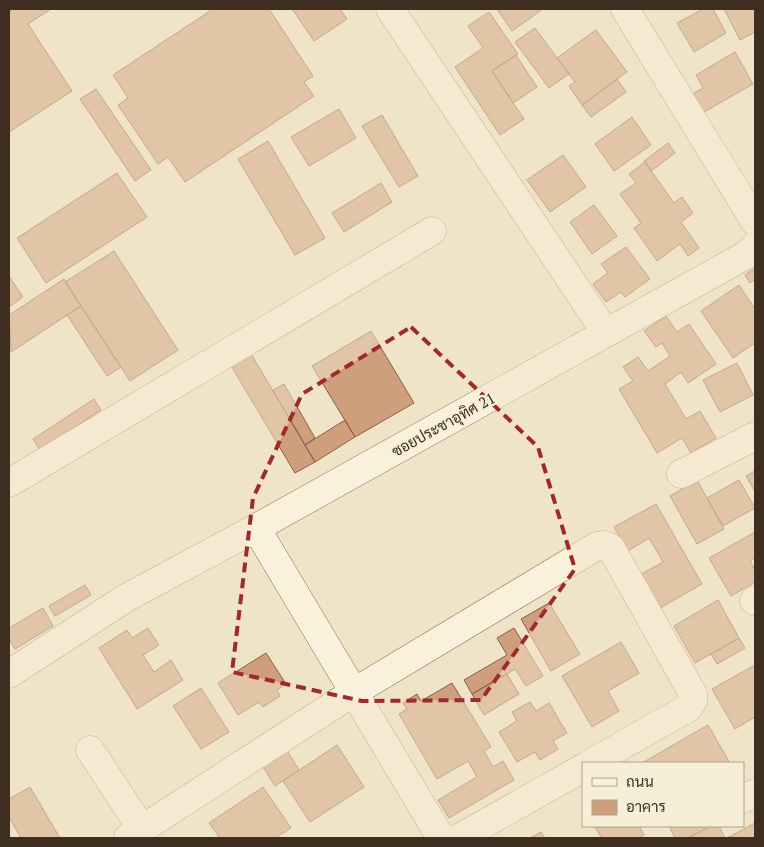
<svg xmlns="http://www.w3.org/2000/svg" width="764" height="847" font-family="'PT Serif',Sarabun,serif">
	<rect width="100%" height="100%" fill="#f0e4c8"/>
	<!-- building -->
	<path fill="#cf9f7d" stroke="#8d5f41" d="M9 9H51L28 24 72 91 9 132Z
		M213 9H269L313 76 304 82 314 96 185 182 168 157 158 164 118 105 128 98 113 75Z
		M295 9H340L347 19 314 41 293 10Z
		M497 9H543L512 31Z
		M703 9H713L726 33 694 52 677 23Z
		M724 9H755V32L740 40Z
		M489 12 518 54 492 71 524 119 500 135 455 67 483 48 468 26Z
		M535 28 569 74 549 88 515 42Z
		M596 30 627 72 582 105 569 86 575 82 557 58Z
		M735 52 753 84 699 115 689 96 703 88 696 75Z
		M516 55 537 87 513 103 492 71Z
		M617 79 626 92 591 117 582 105Z
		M96 89 151 170 135 181 80 99Z
		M339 109 356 138 309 166 291 137Z
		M382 115 418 176 399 187 362 126Z
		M632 117 651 145 614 171 595 144Z
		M268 141 325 238 295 255 238 159Z
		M668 143 675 153 651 171 644 161Z
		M563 155 586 187 550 212 527 180Z
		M645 162 674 203 682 197 693 213 681 222 699 248 688 256 680 244 657 261 634 228 641 223 620 194 636 183 629 174Z
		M117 173 147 217 46 283 17 238Z
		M381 183 392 202 344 232 332 213Z
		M594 205 617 236 592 254 570 222Z
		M626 247 650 279 625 297 621 292 606 302 593 284 608 273 601 264Z
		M114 251 178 350 130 381 65 282Z
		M755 268V279L750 283 745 275Z
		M9 276 23 297 9 307Z
		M64 279 81 306 11 352 9 315Z
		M739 285 755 309V343L733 358 701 311Z
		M81 306 121 367 107 376 67 315Z
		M666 316 677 332 689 324 716 364 688 383 681 372 665 384 686 419 700 411 716 438 691 453 682 438 657 453 619 389 633 381 623 367 638 357 648 371 670 356 662 343 656 347 644 331Z
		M371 331 414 403 355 437 312 366Z
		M250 352 315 462 295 473 230 364Z
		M737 363 753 395 720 412 703 380Z
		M284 384 315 438 305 445 273 390Z
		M94 399 101 410 40 450 33 439Z
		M345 420 355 437 315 462 305 445Z
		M755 471V492L746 476Z
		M697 480 724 529 697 544 670 496Z
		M739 480 755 508 723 526 707 498Z
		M656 504 702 584 655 611 636 577 663 562 649 538 628 551 614 527Z
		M755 532V558L750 561 755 570V582L731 596 709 558Z
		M85 585 91 595 55 616 49 606Z
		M718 600 739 638 695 663 674 626Z
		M549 603 580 654 551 671 521 619Z
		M43 608 53 626 15 649 9 639V628Z
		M148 628 159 645 143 655 154 672 171 660 183 680 137 709 99 648 127 630 132 638Z
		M514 628 543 676 526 686 515 669 472 694 464 680 507 655 497 638Z
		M739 638 745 648 717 664 711 654Z
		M621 642 639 673 608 691 619 711 592 727 562 676Z
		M266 653 286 684 277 690 280 696 263 707 259 702 238 715 218 683Z
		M755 665V717L735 729 712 689Z
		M507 674 519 694 484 715 472 694Z
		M452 683 491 747 484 751 493 767 503 761 514 780 449 818 438 800 477 777 468 761 437 779 399 714 407 709 403 703 417 694 421 701Z
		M201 688 229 732 201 749 173 706Z
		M530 702 536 711 549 703 567 733 553 741 558 749 540 760 535 752 517 762 499 732 517 721 512 712Z
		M708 725 730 763H642Z
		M337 745 364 787 310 822 283 781Z
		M286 749 299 770 275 786 262 765Z
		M30 787 60 838H21L9 817V799Z
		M263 787 291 828 275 838H220L209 823Z
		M755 823V838H727Z
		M594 826H639L644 835 639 838H602Z
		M669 826H703L705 829 688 838H675Z
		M711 826H719L725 838H688Z
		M541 832 545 838H530Z"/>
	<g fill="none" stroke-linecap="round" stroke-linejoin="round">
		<!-- minor casing -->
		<g stroke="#8d765c" stroke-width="29">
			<path id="minor" d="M390 9 606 333 256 528 441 838
				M625 9 755 222
				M606 333 746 255 755 246
				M681 474 755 436
				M9 483 432 231
				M754 601 755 600
				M9 674 126 598 256 528
				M90 750 142 829
				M743 799 755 793
				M128 838 354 692 597 546 605 545 611 548 693 694V701L688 708 591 763
				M459 838 583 768"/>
		</g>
		<!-- minor -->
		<use href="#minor" stroke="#faf1dc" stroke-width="28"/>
	</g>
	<!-- marked area -->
	<path d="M0 0H764V847H0ZM411 327 538 447 575 569 481 700 362 701 232 672 253 498 302 394Z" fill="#f0e4c8" fill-opacity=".55" fill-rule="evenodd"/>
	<path fill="none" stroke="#9e2a2b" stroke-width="4" stroke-dasharray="10 6" stroke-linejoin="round" d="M411 327 538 447 575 569 481 700 362 701 232 672 253 498 302 394Z"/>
	<g text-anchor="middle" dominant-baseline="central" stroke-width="5" stroke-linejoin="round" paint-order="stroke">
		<!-- street labels -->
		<g font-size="15" fill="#3d2e20" stroke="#f7eed8">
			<text transform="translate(443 424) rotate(-29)">ซอยประชาอุทิศ 21</text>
		</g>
	</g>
	<!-- border -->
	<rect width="764" height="847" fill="none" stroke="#3d2e20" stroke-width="20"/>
	<!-- legend -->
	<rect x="582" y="762" width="162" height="65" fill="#f7eed8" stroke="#ada18e"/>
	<rect x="592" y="778" width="25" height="8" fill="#faf1dc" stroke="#ada18e"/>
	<text x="626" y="787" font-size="15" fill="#3d2e20">ถนน</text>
	<rect x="592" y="800" width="25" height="15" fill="#cf9f7d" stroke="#ada18e"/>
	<text x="626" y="812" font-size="15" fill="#3d2e20">อาคาร</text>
</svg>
